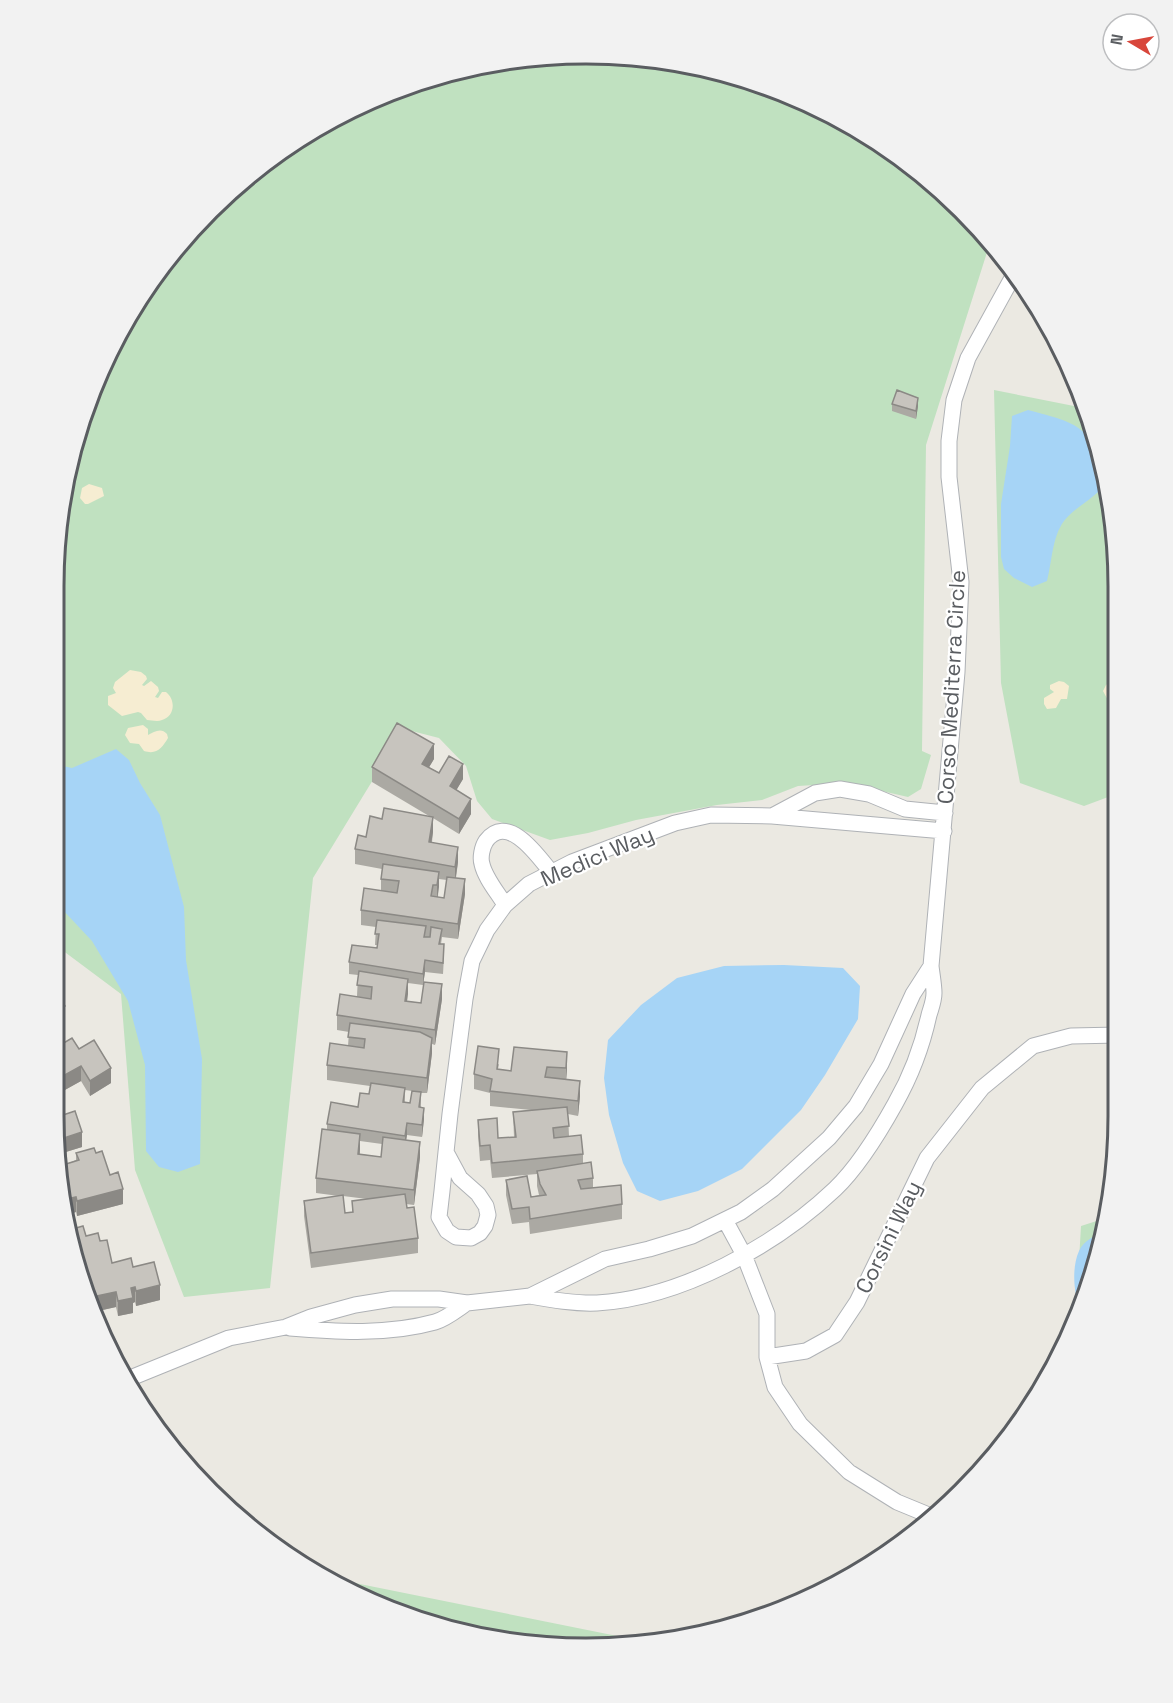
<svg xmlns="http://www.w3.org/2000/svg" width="1173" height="1703" font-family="'Space Grotesk',sans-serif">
	<rect width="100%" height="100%" fill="#ebe9e2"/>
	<!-- green -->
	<path fill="#c0e1c0" d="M587 54 691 64 791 95 883 144 963 210 989 246 926 445 922 751 931 755 921 789 908 797 847 783 798 786 762 800 717 805 636 820 588 833 550 840 492 819 477 801 466 766 439 738 404 729 313 878 270 1288 184 1297 135 1170 121 994 54 944V587L64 483 125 321 210 210 291 144 383 94 483 64Z
		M994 390 1084 408 1109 483 1119 587V793L1084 806 1020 783 1001 683Z
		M1109 1217V1221L1080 1315 1076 1313 1081 1226Z
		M335 1579 627 1638 638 1641 517 1644 382 1608Z"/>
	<!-- sand -->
	<path fill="#f6edd2" d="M89 484 102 488 104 496 88 504H85L80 498 82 488Z
		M130 670 141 672 146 676 147 679 142 685 144 686 151 681 158 687 159 691 155 697 158 698 162 692H166C176 700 175 716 162 720 157 722 152 720 147 720L141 713 138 712 122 716 108 705V696L116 693 113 688 115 682Z
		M1059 681 1064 682 1069 686 1067 699H1061L1056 708 1047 709 1044 704V698L1054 692 1050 689V685Z
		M1110 682 1119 683 1117 695 1119 704 1116 706 1110 704 1103 691 1106 685Z
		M143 725 148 729V735C154 732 161 727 167 734L168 738C162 748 157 755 144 751L139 744 130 743 125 735 128 728Z"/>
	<!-- water -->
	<path fill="#a6d4f6" d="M1028 410C1081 424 1090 426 1107 479 1100 497 1076 505 1064 521 1052 537 1052 562 1047 581L1032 587 1014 578 1004 569 1001 557V504L1010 446 1012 416Z
		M116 749 129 760 140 783 160 815 184 907 186 960 202 1059 200 1164 178 1172 159 1167 146 1151 145 1065 128 1001 92 941 61 908 54 903V770L63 766 72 768Z
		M784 965 843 968 860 986 858 1019 825 1075 801 1110 742 1169 698 1191 660 1201 637 1191 623 1163 609 1115 604 1078 608 1040 641 1005 677 978 724 966Z
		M1105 1231 1081 1313C1074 1295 1071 1269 1079 1251 1083 1241 1096 1235 1105 1231Z"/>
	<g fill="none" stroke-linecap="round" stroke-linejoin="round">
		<!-- minor casing -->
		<g stroke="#afb2b6" stroke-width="17">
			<path id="minor" d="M772 816 815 793 840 789 869 794 905 809 945 813
				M505 905C498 893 485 878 482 864 480 858 482 847 486 841 508 812 538 856 551 872
				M446 1152 460 1178 478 1194 486 1206 488 1215 485 1226 480 1233 471 1238 456 1237 447 1231 439 1217 442 1191 446 1152 450 1114 465 999 472 961 487 930 505 905 529 884 572 862 675 823 711 815 772 816 944 831
				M725 1220 744 1255 767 1314V1357L775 1387 800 1424 849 1472 897 1502 931 1516
				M530 1296C552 1300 575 1304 597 1303 681 1298 775 1246 835 1189 857 1168 880 1131 895 1104 911 1076 922 1047 929 1015 931 1008 934 1001 934 993 934 985 932 975 931 966L957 672 961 582 949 477V441L954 400 968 358 1012 278
				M290 1328C338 1332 388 1335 435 1322 446 1319 458 1309 467 1303
				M767 1357 806 1351 835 1335 857 1302 927 1158 982 1088 1033 1046 1071 1036 1119 1035
				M128 1379 229 1338 286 1327 311 1317 355 1305 392 1299H439L467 1303 530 1296 605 1259 649 1249 692 1236 741 1212 773 1189 829 1138 856 1106 881 1064 913 994 931 966"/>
		</g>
		<!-- minor -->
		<use href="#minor" stroke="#fff" stroke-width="15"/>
	</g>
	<!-- wall -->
	<path fill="#aba9a3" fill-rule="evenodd" d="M1054 350 1064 351 1067 359 1054 357Z
		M892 404 918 406 916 419 892 411Z
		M434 759 429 767 439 773 463 779 456 790 471 814 459 834 433 818V832L432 842 458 862 456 878 465 894 458 939 442 937 441 944 444 956 443 974 425 972 423 985 408 983 407 1001 421 1003 442 999 435 1045 432 1044V1053L427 1093H421V1107L424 1119 422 1137 407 1135 406 1140 420 1157 414 1205 406 1204 407 1208 418 1238V1253L311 1268 304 1216V1201L339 1196 316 1193V1178L327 1130V1124L358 1107 369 1094 370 1086 327 1080V1065L348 1046 349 1032 337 1030V1015L357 996 358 975 349 974V962L377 948 378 945H375L376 927 361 925V910L381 891V879L382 869 355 864V849L382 819 429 816 372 782V767ZM439 879 447 880 444 898 438 897ZM405 1090 412 1091 410 1103 405 1102ZM360 1141 382 1144 381 1157 360 1154ZM343 1196 367 1199 352 1201V1212L345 1213Z
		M54 990 65 1021 55 1027 63 1043 79 1049 111 1083 90 1096 81 1081 54 1096Z
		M514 1047 567 1068 566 1079 580 1096 578 1116 568 1114 569 1136 583 1154V1164L593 1178V1188L622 1204V1219L530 1234 529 1222 512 1224 506 1195V1180L531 1197 539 1195 537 1186V1174L492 1178 490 1160 480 1161 478 1135V1120L498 1138 514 1137 513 1112 531 1110 490 1106V1093L474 1089V1074L499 1064 498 1069 511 1071Z
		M54 1118 82 1147 63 1153 66 1164 76 1160V1153H96L110 1175 123 1204 77 1216 76 1212 67 1215Z
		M86 1236 100 1241 112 1263 133 1267 160 1300 136 1306 135 1302 133 1303V1313L118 1316 116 1307 98 1311 72 1255Z"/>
	<!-- shaded-wall -->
	<path fill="#8b8985" d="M918 398V406L916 419V411Z
		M434 744V759L422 779V764Z
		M463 764V779L450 801V786Z
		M471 799V814L459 834V819Z
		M433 817V832L429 857V842Z
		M458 847V862L455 882V867Z
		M439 872V887L437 900V885Z
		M465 879V894L458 939V924Z
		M425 960V972L423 985V974Z
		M408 979V994L405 1016V1001Z
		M442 984V999L435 1045V1030Z
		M65 1006V1021L54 1028V1013Z
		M432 1038V1053L427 1093V1078Z
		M567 1052V1068L566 1083V1068Z
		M81 1066V1081L54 1096V1081Z
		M111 1068V1083L90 1096V1081Z
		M580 1081V1096L578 1116V1101Z
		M424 1108V1119L422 1137V1125Z
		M407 1123V1135L405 1148V1136Z
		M82 1132V1147L59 1154 58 1140Z
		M360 1134V1149L358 1169V1154Z
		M420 1142V1157L414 1205V1190Z
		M123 1189V1204L77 1216V1201Z
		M76 1197V1212L67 1215V1199Z
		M160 1285V1300L136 1306V1291Z
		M135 1287V1302L133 1303V1313L118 1316V1301L131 1288Z
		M116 1292V1307L98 1311 92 1297Z"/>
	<!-- building -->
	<path fill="#c7c4be" stroke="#8b8985" stroke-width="1.5" d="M1056 339 1064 351 1054 350Z
		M897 390 918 398 916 411 892 404Z
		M397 723 434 744 422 764 439 773 449 756 463 764 450 786 471 799 459 819 372 767Z
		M384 808 433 817 429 842 458 847 455 867 355 849 358 835 366 837 370 816 382 819Z
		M383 864 439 872 437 885H433L431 896 444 898 447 877 465 879 458 924 361 910 364 888 397 893 399 881 381 879Z
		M377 920 426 926 424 937H430L431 927 442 929 439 944H444L443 963 425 960 423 974 349 962 352 945 377 948 379 934H375Z
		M359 971 408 979 405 1001 421 1003 424 982 442 984 435 1030 337 1015 340 994 371 999 372 987 357 985Z
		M56 989 65 1006 54 1013V990Z
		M350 1023 420 1032 432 1038 427 1078 327 1065 330 1043 364 1048 365 1039 348 1037Z
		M54 1025 63 1040 60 1042 62 1044 72 1038 79 1049 94 1040 111 1068 90 1081 81 1066 54 1081Z
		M478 1046 499 1049 497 1069 511 1071 514 1047 567 1052 566 1068 547 1067 545 1077 580 1081 578 1101 490 1091 492 1079 474 1074Z
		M371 1083 405 1088 403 1102 410 1103 412 1091 421 1092 419 1107 424 1108 422 1125 407 1123 405 1136 327 1124 331 1102 358 1107 360 1093 369 1094Z
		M567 1107 569 1126 553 1128 554 1138 581 1135 583 1154 492 1163 490 1145 480 1146 478 1120 497 1118 498 1138 516 1137 513 1112Z
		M75 1111 82 1132 58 1140 66 1164 79 1160 76 1153 94 1148 96 1153 102 1151 110 1175 118 1172 123 1189 77 1201 76 1197 67 1199 66 1196 65 1197 54 1118Z
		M322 1129 360 1134 358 1154 381 1157 383 1137 420 1142 414 1190 316 1178Z
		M591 1162 593 1178 578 1180 581 1189 621 1185 622 1204 530 1219 529 1207 512 1209 506 1180 527 1176 531 1197 546 1195 540 1184 537 1171Z
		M405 1194 407 1208 414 1207 418 1238 311 1253 304 1201 343 1195 345 1213 353 1212 352 1201Z
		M83 1226 86 1236 98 1233 100 1241 107 1240 112 1263 131 1258 133 1267 154 1262 160 1285 136 1291 135 1287 131 1288 133 1298 118 1301 116 1292 92 1297 72 1255 69 1230Z"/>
	<g text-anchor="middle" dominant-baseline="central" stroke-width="4.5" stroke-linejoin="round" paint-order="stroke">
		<!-- street labels -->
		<g font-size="22" fill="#5a5d61" stroke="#fff">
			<text transform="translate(951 687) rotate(-87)">Corso Mediterra Circle</text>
			<text transform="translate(597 856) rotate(-23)">Medici Way</text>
			<text transform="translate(888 1237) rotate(-64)">Corsini Way</text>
		</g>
	</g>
	<!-- crop -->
	<path d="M0 0H1173V1703H0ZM586 64H586A522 522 0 0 1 1108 586V1116A522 522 0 0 1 586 1638H586A522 522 0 0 1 64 1116V586A522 522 0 0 1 586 64Z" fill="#f2f2f2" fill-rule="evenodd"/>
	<path fill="none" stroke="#5a5d61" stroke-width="3" d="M586 64H586A522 522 0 0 1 1108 586V1116A522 522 0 0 1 586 1638H586A522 522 0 0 1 64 1116V586A522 522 0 0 1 586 64Z"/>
	<!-- north arrow -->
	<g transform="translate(1131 42) rotate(280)"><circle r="28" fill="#ffffff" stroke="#bdbec0" stroke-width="1.5"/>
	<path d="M0-4.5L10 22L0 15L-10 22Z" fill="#d8463b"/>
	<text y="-9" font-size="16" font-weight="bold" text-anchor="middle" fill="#5a5d61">N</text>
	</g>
</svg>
